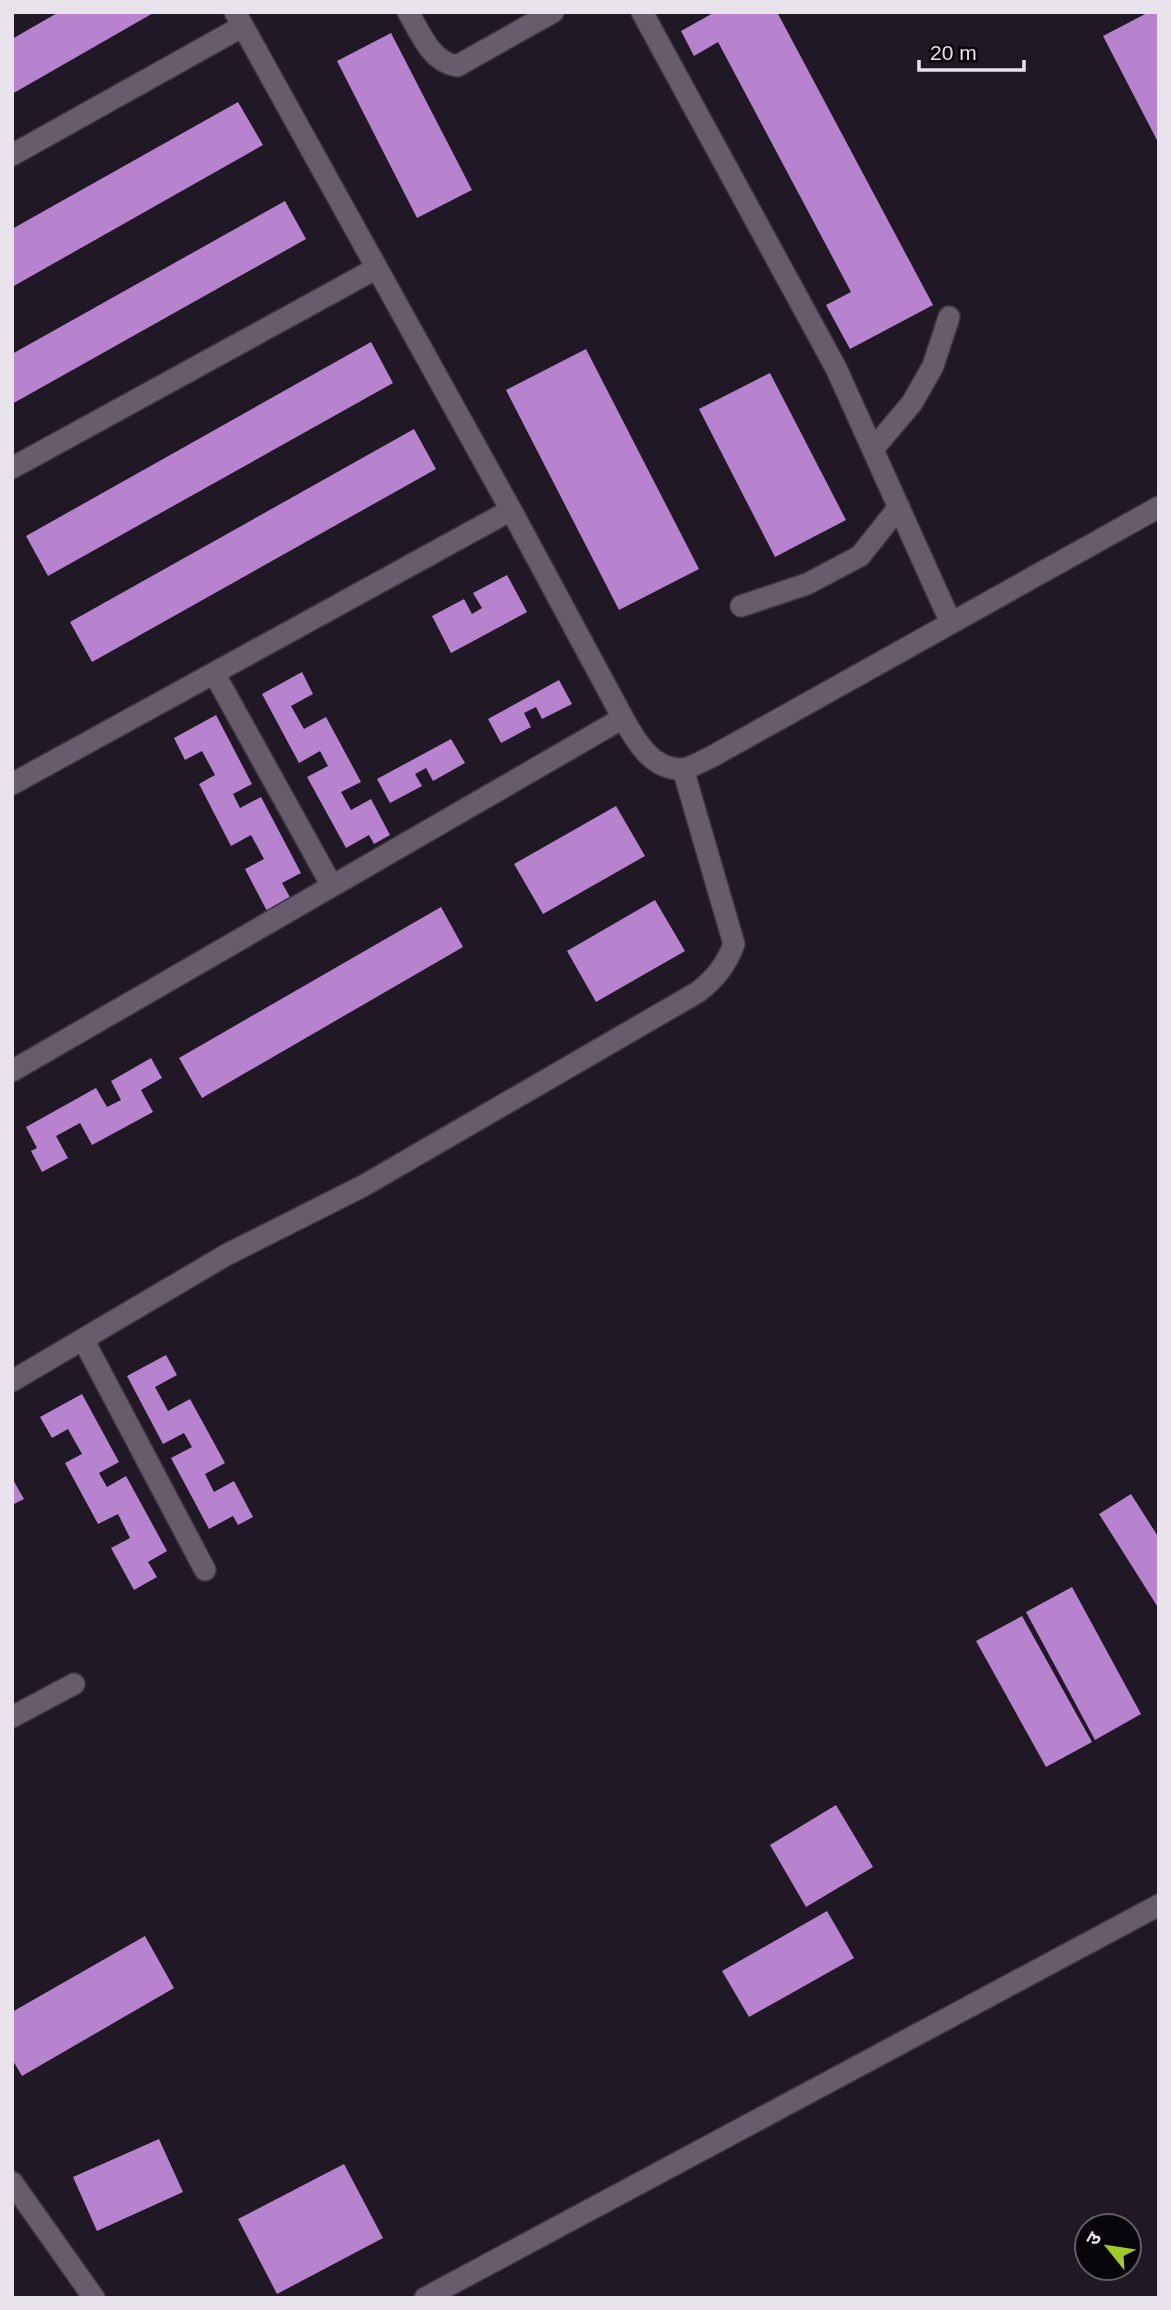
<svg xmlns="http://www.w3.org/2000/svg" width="1171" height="2310" font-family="Arial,'Noto Sans Devanagari',sans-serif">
	<rect width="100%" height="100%" fill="#211825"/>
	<!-- building -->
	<path fill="#b782ce" d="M59 12H155L12 94V39Z
		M715 12H777L933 305 850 349 826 305 851 292 718 42 694 56 681 31Z
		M1149 12H1159V144L1103 36Z
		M391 33 472 190 417 218 337 61Z
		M238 102 263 145 12 287V229Z
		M285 201 306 239 12 404V354Z
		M371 342 393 383 48 576 26 536Z
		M586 349 699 569 619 610 506 390Z
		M770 373 846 520 775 557 699 409Z
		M414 429 436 469 92 662 70 622Z
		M507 575 527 612 451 653 432 616 464 599 472 614 482 608 473 593Z
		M302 672 313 694 291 706 304 729 326 717 361 782 341 792 351 810 371 799 390 835 374 844 369 835 346 848 307 777 328 766 320 751 299 763 262 694Z
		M559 680 572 704 542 719 536 707 524 713 531 727 501 743 488 719Z
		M216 715 252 784 233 794 240 808 261 797 301 873 282 883 291 899 267 911 245 869 264 859 251 835 231 846 199 784 215 775 202 751 185 760 174 738Z
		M451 739 465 763 433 781 426 768 415 774 422 786 390 803 377 779Z
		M616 806 645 856 543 914 514 864Z
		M655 900 685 951 596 1002 567 951Z
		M441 907 463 947 202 1098 179 1058Z
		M151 1058 162 1078 141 1090 153 1112 92 1145 80 1123 56 1136 68 1158 42 1172 31 1151 37 1148 26 1127 96 1088 107 1107 121 1100 111 1081Z
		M166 1355 177 1375 155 1387 168 1411 190 1399 225 1463 205 1474 214 1492 234 1481 253 1517 238 1525 233 1516 209 1529 171 1458 192 1447 184 1433 163 1444 127 1376Z
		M82 1394 119 1462 99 1473 107 1487 126 1476 167 1551 148 1562 157 1577 134 1590 111 1548 130 1538 118 1514 98 1524 65 1463 82 1454 68 1429 52 1438 40 1417Z
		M12 1478 24 1499 12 1505Z
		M1131 1494 1159 1538V1609L1099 1514Z
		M1072 1587 1141 1714 1095 1740 1026 1612Z
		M1022 1616 1092 1742 1046 1767 976 1641Z
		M836 1805 873 1867 806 1907 770 1845Z
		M827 1911 854 1958 749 2017 722 1971Z
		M145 1936 174 1988 22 2076 12 2059V2012Z
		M159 2139 183 2192 97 2231 73 2177Z
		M344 2164 383 2238 277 2294 238 2219Z"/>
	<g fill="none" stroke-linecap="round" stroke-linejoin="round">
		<!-- minor casing -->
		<g stroke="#3b353f" stroke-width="24">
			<path id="minor" d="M235 12 511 510 623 718
				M408 12C421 34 431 62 457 66L553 12
				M642 12 836 368 951 623
				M12 155 243 26
				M873 449 912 403 933 366 949 317
				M12 468 377 268
				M741 606 807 584 860 556 899 507
				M214 673 332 886
				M12 784 511 510
				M12 1071 623 718C635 740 652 770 682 769 692 768 704 760 713 756L1159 507
				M84 1341 205 1570
				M12 1381 226 1255 363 1186 698 992C716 978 726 965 734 944L683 769
				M12 1717 74 1684
				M12 2182 94 2298
				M425 2298 1159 1905"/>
		</g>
		<!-- minor -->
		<use href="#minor" stroke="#665c6b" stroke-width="21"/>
	</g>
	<!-- border -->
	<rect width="1171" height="2310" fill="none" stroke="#e8e2eb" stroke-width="28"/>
	<!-- north arrow -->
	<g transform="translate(1108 2247) rotate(300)"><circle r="33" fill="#08050a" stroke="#625d64" stroke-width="2"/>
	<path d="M0-5L12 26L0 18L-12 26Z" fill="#a1c929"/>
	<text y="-10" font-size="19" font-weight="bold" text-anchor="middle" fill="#e8e2eb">उ</text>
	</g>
	<!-- scale -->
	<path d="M919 60v10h105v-10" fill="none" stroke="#e8e2eb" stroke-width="3.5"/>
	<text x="930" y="60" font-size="21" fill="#e8e2eb" stroke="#08050a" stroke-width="5" paint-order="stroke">20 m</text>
</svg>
